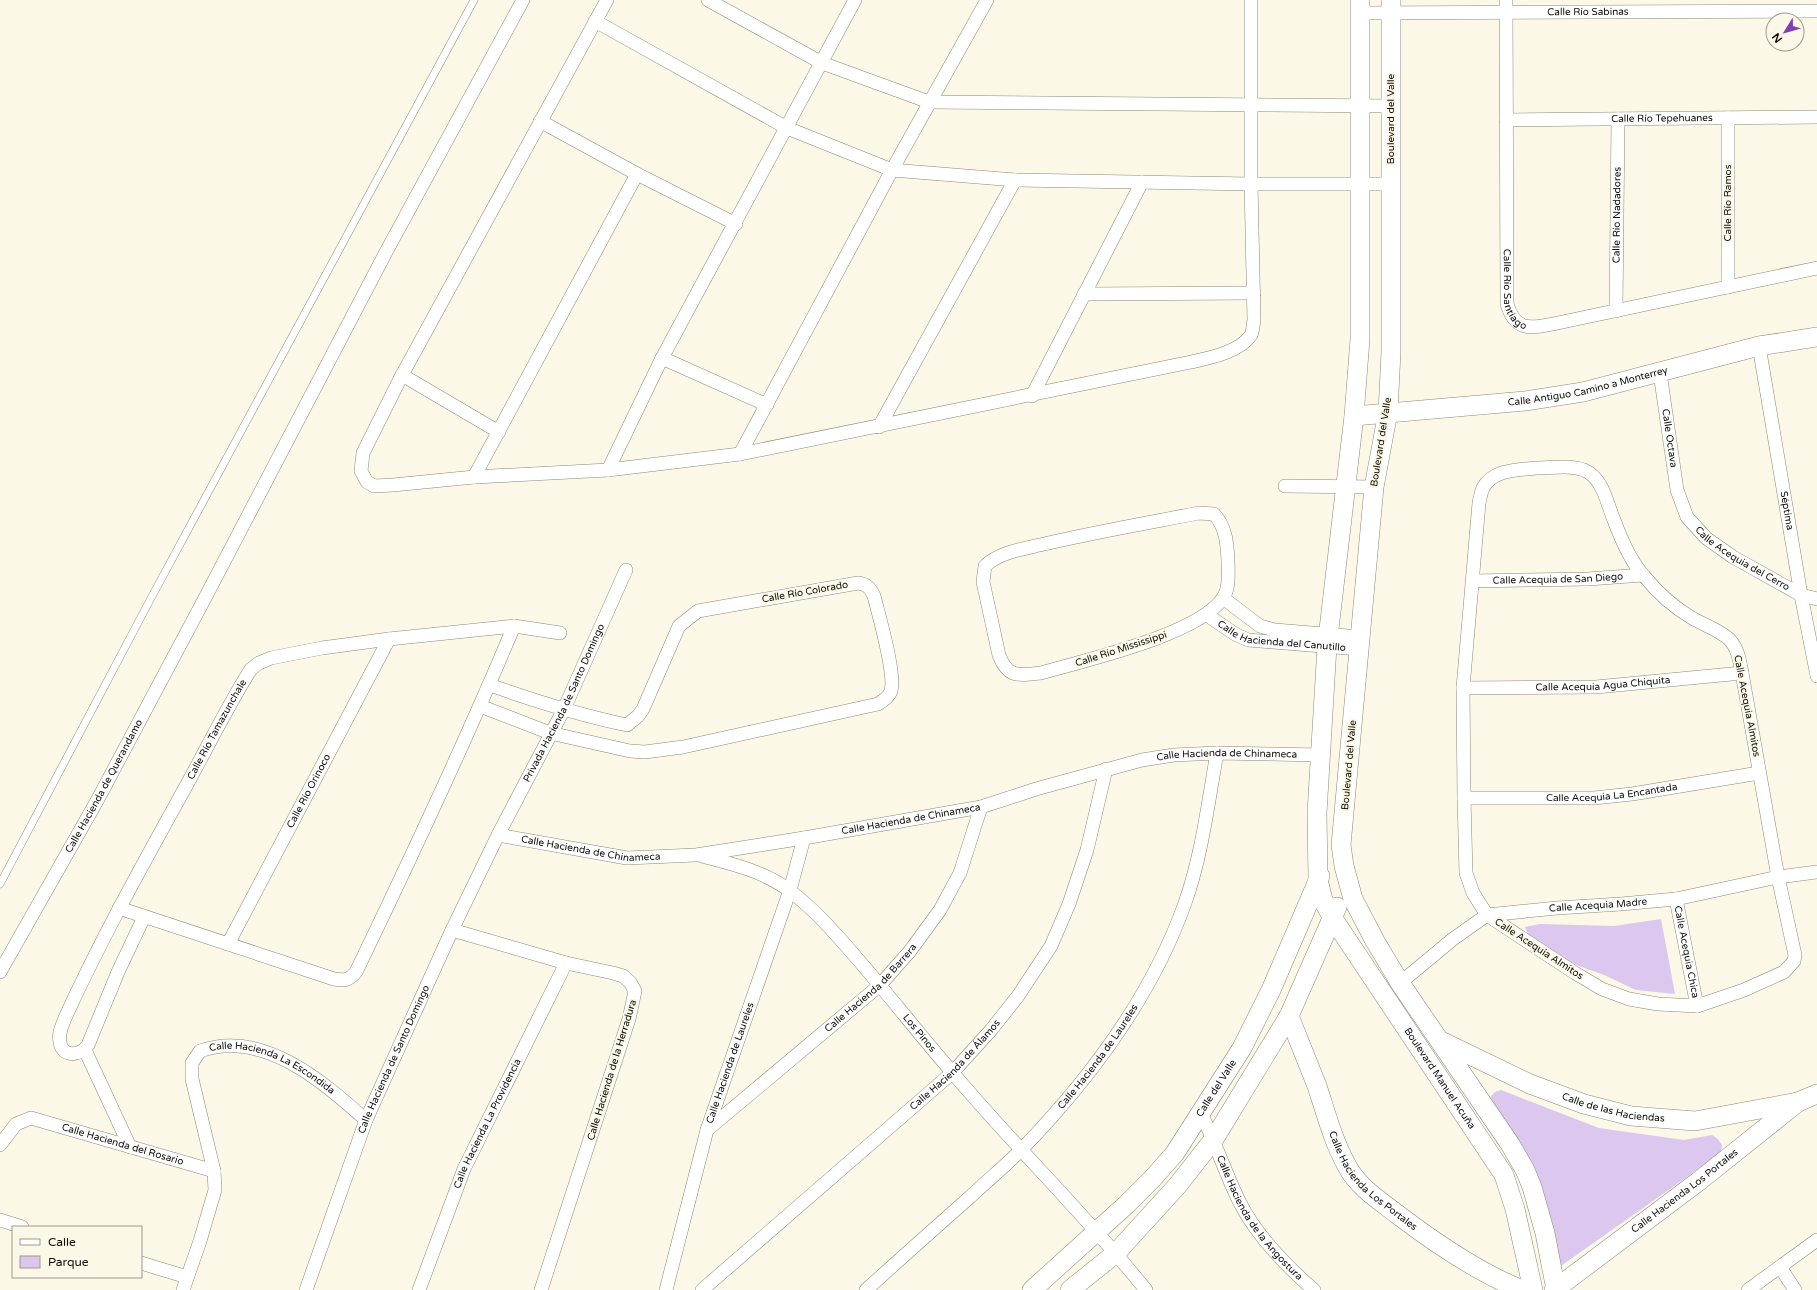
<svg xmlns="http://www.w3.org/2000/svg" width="1817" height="1290" font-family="'Varela Round',sans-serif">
	<rect width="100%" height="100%" fill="#fcf8e7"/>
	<!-- green -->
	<path fill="#dcc7ee" d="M1661 919 1675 994 1636 990 1604 975 1565 961 1528 935 1525 927 1540 924 1614 926Z
		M1501 1090 1599 1128 1684 1140 1712 1135 1718 1139 1722 1145 1721 1153 1558 1268 1490 1102C1491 1094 1494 1092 1501 1090Z"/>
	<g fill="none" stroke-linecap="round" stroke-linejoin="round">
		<!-- lane casing -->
		<g stroke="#8c8879" stroke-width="8">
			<path id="lane" d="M0 884 150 600 474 0"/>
		</g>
		<!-- street casing -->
		<g stroke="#8c8879" stroke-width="14">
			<g id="street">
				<path d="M607 0 402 375 363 453 361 471 367 482 374 486 393 485 474 477 608 470 740 454 1191 362C1209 358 1240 352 1251 335 1253 332 1253 324 1254 320L1251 184V0"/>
				<path d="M708 0 822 63 929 102 1391 106"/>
				<path id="s1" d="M1506 0 1507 304C1515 330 1528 329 1553 324L1817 268"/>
				<path id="s2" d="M1360 13 1817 11"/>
				<path d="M595 21 787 128 892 170 1015 180 1251 184H1391"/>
				<path d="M1728 118V287"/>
				<path id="s3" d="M1506 120 1817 117"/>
				<path d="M540 121 637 174 736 224"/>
				<path d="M1084 294 1254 293"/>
				<path id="s4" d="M1616 311 1618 119"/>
				<path id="s5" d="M1759 346 1801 595 1817 676"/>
				<path d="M662 358 767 405"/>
				<path id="s6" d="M1660 373 1677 490 1687 517 1706 538 1733 557 1801 595 1817 599"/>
				<path d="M402 375 499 432"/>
				<path d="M1032 396 1142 182"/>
				<path d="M879 427 1015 180"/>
				<path d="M740 454 892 170 987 0"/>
				<path d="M1537 468C1552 468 1575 464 1588 472 1604 482 1607 504 1614 520 1621 539 1630 561 1644 576 1657 592 1675 608 1692 618 1704 625 1719 630 1729 639 1738 648 1740 662 1742 673L1778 877 1795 955 1794 961 1784 972 1744 990 1697 1006 1658 1004 1629 999 1602 989 1575 973 1487 915 1473 893 1466 873 1464 798 1463 688 1479 503C1480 499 1481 492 1483 488 1493 469 1518 470 1537 468Z"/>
				<path d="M608 470 662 358 855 0"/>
				<path d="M474 477 637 174"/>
				<path d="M1285 486 1374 487"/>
				<path d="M1199 513 1214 514C1226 527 1227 543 1228 560 1228 572 1230 588 1223 598 1198 635 1085 660 1041 673 1019 675 1008 679 999 655L983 582 985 566C1000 552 1023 549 1044 544 1095 532 1147 523 1199 513Z"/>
				<path id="s7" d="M1473 581 1588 579 1643 575"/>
				<path d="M1223 598 1260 626 1275 630 1360 637"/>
				<path id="s8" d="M1207 615 1235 634 1248 640 1359 649"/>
				<path id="s9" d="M1463 688 1596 687 1742 673"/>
				<path d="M480 706 550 733 630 751 645 752 683 747 878 704C883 701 889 697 891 691 896 674 879 616 874 596 870 588 867 584 858 583L698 611 679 626 643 709 638 716 627 725C580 715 535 701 490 685"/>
				<path id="s10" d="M1464 798H1594L1632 794 1759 773"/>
				<path id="s11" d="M498 835 627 858 696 855 804 838 981 807 1036 789 1142 760 1174 755 1217 753 1321 755"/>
				<path id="s12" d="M702 856C732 864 764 871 790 891 814 909 835 933 855 956 888 994 919 1034 952 1072 1015 1147 1085 1214 1146 1290"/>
				<path id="s13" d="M1676 899 1697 1006"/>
				<path d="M119 908 334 979C345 981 349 980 356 972 411 858 465 743 514 626"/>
				<path id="s14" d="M144 917 118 972 88 1045C81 1056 62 1058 60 1042 58 1033 62 1026 65 1018 101 939 143 864 185 788 207 748 227 707 251 669L259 663 271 658 322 648 389 639 514 626 560 633"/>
				<path d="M452 930 566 963 613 973 623 976 630 982 635 991 629 1019 541 1290"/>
				<path id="s15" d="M228 944 389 639"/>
				<path id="s16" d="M0 972 98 799 205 598 386 252 523 0"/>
				<path id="s17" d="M1400 983 1453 939 1487 915 1557 908 1621 904 1676 899 1778 877 1817 872"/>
				<path d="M85 1050 130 1147"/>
				<path id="s18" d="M1201 1113C1215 1142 1225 1172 1239 1201 1256 1235 1285 1265 1314 1290"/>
				<path id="s19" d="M707 1130 880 985 910 951 940 910 960 873 981 807"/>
				<path id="s20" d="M0 1145 16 1124 31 1118 214 1171"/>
				<path d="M0 1220 22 1227"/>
				<path d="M141 1263 187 1277"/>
				<path d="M1780 1267 1795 1290"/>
				<path id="s21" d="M183 1290 200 1241 215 1190 214 1171 192 1079V1063L200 1051C263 1029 322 1081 366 1120"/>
				<path id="s22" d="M306 1290 366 1120 452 930 498 835 564 709 626 570"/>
				<path id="s23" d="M419 1290 464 1169 566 963"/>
				<path id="s24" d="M666 1290 707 1130 790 890 804 838"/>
				<path id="s25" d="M702 1290 952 1073 991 1030 1018 996 1051 946 1069 904 1087 850 1106 769"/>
				<path id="s26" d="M866 1290C900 1259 935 1228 970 1197 987 1181 1005 1166 1021 1150 1090 1079 1152 996 1185 903 1202 855 1208 803 1217 753"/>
				<path d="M1748 1290 1817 1240"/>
			</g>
		</g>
		<!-- secondary casing -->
		<g stroke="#8c8879" stroke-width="20">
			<g id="secondary">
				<path id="s27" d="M1360 0V339L1354 416 1327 646 1317 813 1318 880 1323 900 1332 917 1504 1175 1515 1209 1533 1290"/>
				<path d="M1391 0V352L1388 412 1374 487 1341 845 1344 866 1353 899 1375 941 1400 983 1510 1144 1525 1170 1532 1187 1545 1233 1556 1290"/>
				<path id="s28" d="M1354 416 1525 401 1583 392 1759 346 1817 337"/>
				<path id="s29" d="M1289 1016C1298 1039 1308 1063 1317 1086 1326 1113 1333 1141 1347 1166 1358 1187 1379 1200 1397 1214 1435 1243 1477 1272 1522 1290"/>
				<path id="s30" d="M1441 1041 1530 1084 1584 1104 1631 1116 1695 1121 1798 1102"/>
				<path id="s31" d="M1032 1290 1126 1205 1153 1178 1175 1153 1242 1048 1271 990 1320 876"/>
				<path d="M1070 1290 1116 1253 1177 1186 1214 1139 1289 1016 1337 907"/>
				<path id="s32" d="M1554 1290 1699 1181 1798 1102 1817 1094"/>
			</g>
		</g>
		<!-- lane -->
		<use href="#lane" stroke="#fff" stroke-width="7"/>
		<!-- street -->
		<use href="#street" stroke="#fff" stroke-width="13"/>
		<!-- secondary -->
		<use href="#secondary" stroke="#fff" stroke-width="19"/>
	</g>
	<g text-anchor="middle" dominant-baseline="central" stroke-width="4" stroke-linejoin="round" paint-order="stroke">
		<!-- street labels -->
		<g font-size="10" fill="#0e0c07" stroke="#fcf8e7">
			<text stroke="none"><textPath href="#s2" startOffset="228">Calle Río Sabinas</textPath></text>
			<text transform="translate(1391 119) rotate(-90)">Boulevard del Valle</text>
			<text stroke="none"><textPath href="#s3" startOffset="156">Calle Río Tepehuanes</textPath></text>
			<text transform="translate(1728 203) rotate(-90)">Calle Río Ramos</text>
			<text stroke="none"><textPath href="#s4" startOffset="96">Calle Río Nadadores</textPath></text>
			<text stroke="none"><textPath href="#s1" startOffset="292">Calle Río Santiago</textPath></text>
			<text stroke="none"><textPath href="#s28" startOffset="236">Calle Antiguo Camino a Monterrey</textPath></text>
			<text stroke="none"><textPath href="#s6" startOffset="66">Calle Octava</textPath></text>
			<text transform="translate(1381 442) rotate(-81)">Boulevard del Valle</text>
			<text stroke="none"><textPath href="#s5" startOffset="167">Séptima</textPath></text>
			<text stroke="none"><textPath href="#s6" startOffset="217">Calle Acequia del Cerro</textPath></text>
			<text stroke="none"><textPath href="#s7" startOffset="85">Calle Acequia de San Diego</textPath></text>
			<text transform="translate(805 592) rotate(-10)">Calle Río Colorado</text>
			<text stroke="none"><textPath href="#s8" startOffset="80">Calle Hacienda del Canutillo</textPath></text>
			<text transform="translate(1121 649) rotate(-18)">Calle Río Mississippi</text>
			<text stroke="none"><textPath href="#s9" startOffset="140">Calle Acequia Agua Chiquita</textPath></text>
			<text stroke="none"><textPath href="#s22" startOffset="642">Privada Hacienda de Santo Domingo</textPath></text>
			<text transform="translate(1747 706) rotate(79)">Calle Acequia Almitos</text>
			<text stroke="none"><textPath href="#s14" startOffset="528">Calle Río Tamazunchale</textPath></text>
			<text stroke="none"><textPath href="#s11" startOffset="742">Calle Hacienda de Chinameca</textPath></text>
			<text transform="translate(1349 765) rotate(-85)">Boulevard del Valle</text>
			<text stroke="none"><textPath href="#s16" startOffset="213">Calle Hacienda de Querandamo</textPath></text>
			<text stroke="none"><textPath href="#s15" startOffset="173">Calle Río Orinoco</textPath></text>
			<text stroke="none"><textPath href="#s10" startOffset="148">Calle Acequia La Encantada</textPath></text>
			<text stroke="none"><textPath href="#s11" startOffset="418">Calle Hacienda de Chinameca</textPath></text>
			<text stroke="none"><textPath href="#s11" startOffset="94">Calle Hacienda de Chinameca</textPath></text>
			<text stroke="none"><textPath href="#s17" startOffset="222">Calle Acequia Madre</textPath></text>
			<text transform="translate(1539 949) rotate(33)">Calle Acequia Almitos</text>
			<text stroke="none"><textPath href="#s13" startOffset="54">Calle Acequia Chica</textPath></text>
			<text stroke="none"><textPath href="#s19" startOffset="217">Calle Hacienda de Barrera</textPath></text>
			<text stroke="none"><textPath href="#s12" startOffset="288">Los Pinos</textPath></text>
			<text stroke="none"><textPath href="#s26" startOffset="330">Calle Hacienda de Laureles</textPath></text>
			<text stroke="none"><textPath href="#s22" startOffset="247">Calle Hacienda de Santo Domingo</textPath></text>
			<text stroke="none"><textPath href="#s24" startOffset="236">Calle Hacienda de Laureles</textPath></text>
			<text stroke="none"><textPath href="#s25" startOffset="339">Calle Hacienda de Álamos</textPath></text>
			<text transform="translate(612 1070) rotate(-73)">Calle Hacienda de la Herradura</text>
			<text stroke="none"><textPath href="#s21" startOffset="327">Calle Hacienda La Escondida</textPath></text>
			<text stroke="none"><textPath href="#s27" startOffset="1116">Boulevard Manuel Acuña</textPath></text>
			<text stroke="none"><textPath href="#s31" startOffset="275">Calle del Valle</textPath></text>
			<text stroke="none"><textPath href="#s30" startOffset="186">Calle de las Haciendas</textPath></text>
			<text stroke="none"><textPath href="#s23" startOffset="180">Calle Hacienda La Providencia</textPath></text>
			<text stroke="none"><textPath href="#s20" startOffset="138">Calle Hacienda del Rosario</textPath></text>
			<text stroke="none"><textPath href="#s29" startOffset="189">Calle Hacienda Los Portales</textPath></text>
			<text stroke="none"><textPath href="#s32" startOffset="164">Calle Hacienda Los Portales</textPath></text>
			<text stroke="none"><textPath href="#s18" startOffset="121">Calle Hacienda de la Angostura</textPath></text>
		</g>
	</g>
	<!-- legend -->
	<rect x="12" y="1226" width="130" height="52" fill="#fcf8e7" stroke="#9d9a8d"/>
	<rect x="20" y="1239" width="20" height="6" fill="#ffffff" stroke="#9d9a8d"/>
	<text x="48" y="1246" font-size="12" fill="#0e0c07">Calle</text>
	<rect x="20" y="1256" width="20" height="12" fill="#dcc7ee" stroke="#9d9a8d"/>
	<text x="48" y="1266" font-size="12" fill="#0e0c07">Parque</text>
	<!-- north arrow -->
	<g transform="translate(1785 32) rotate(233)"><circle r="19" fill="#fcf8e7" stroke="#9d9a8d"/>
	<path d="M0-3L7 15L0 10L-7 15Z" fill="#853eb1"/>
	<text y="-6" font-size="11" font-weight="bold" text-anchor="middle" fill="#0e0c07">N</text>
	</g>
</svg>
